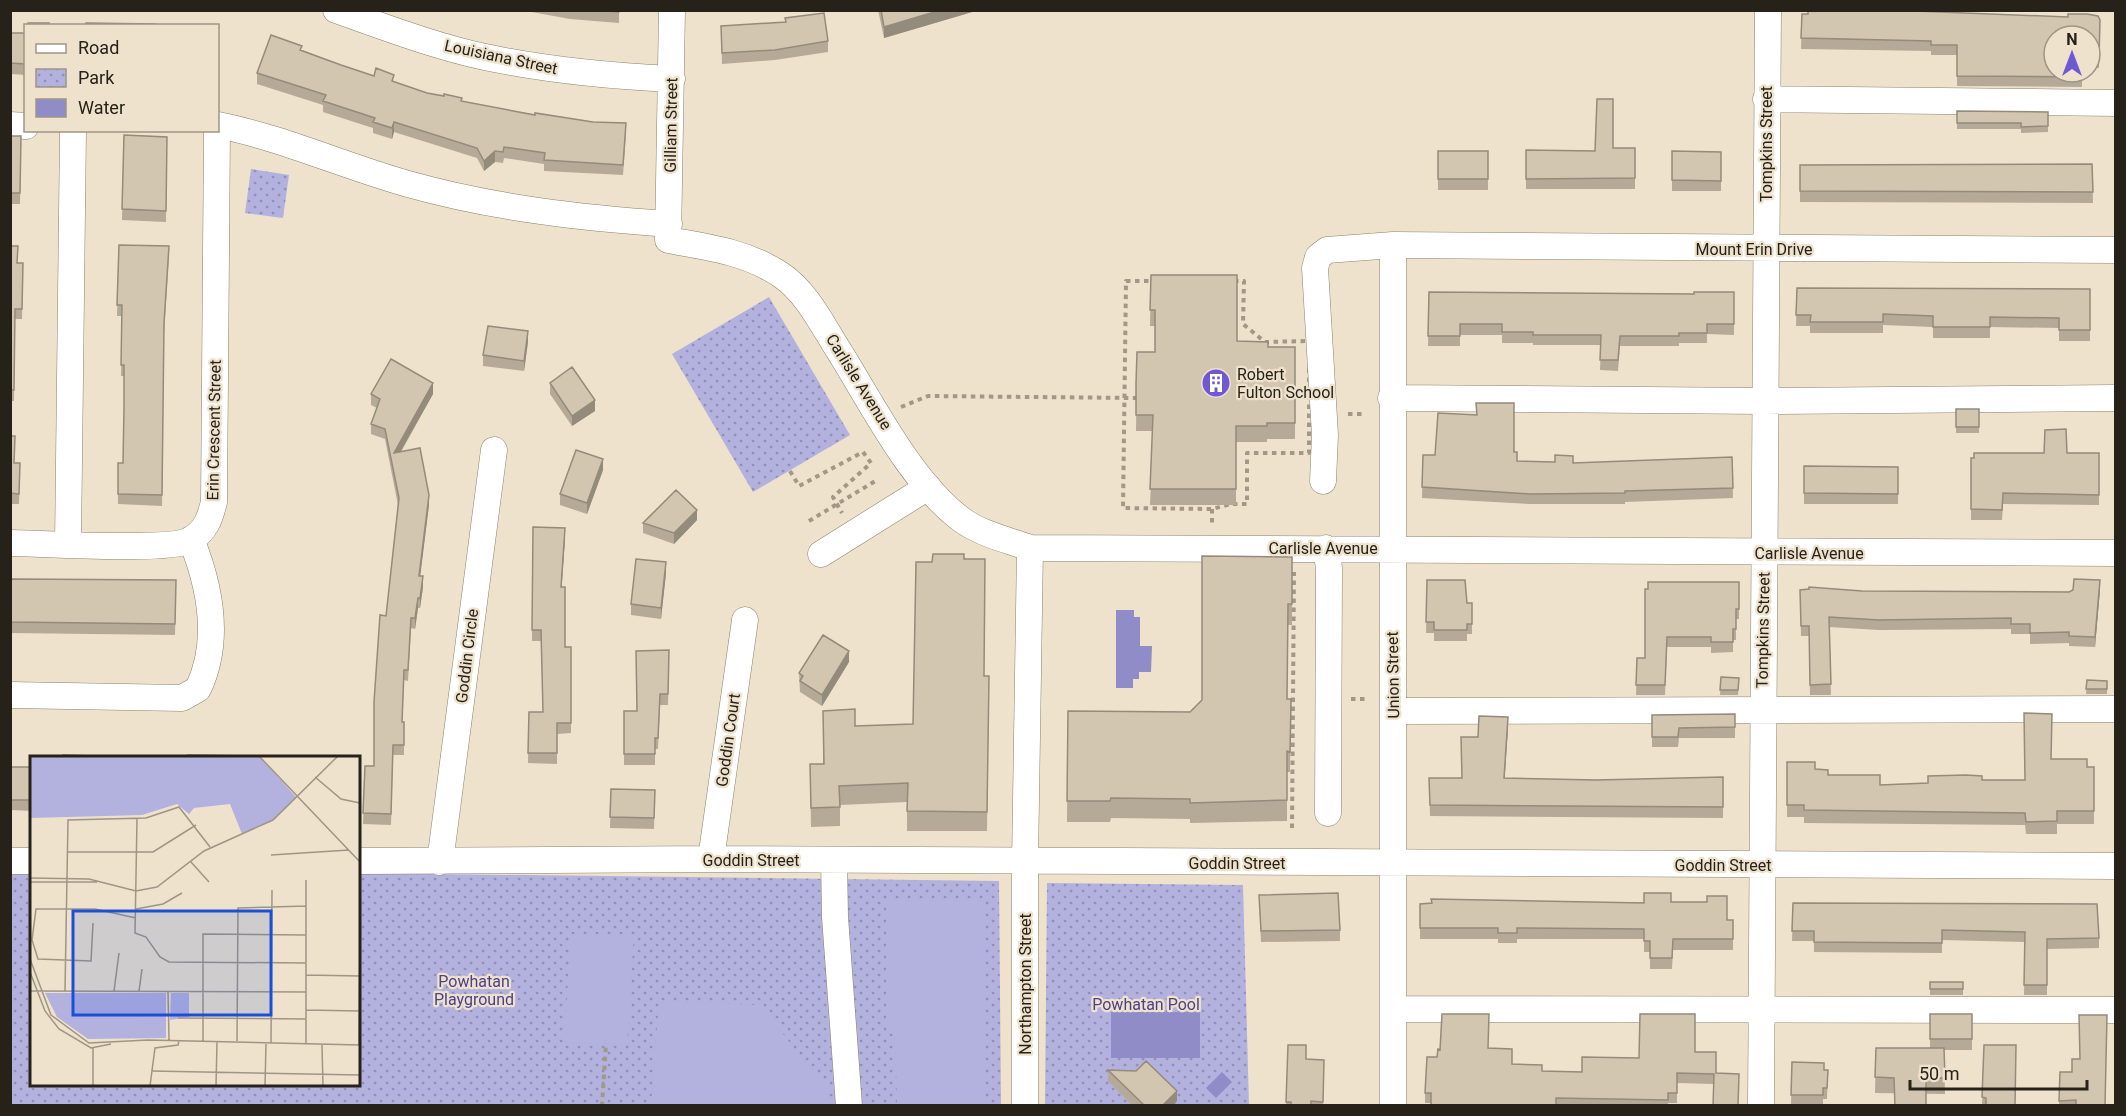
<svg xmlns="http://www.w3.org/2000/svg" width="2126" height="1116" font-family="Roboto,sans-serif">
	<defs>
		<pattern id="park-dots" width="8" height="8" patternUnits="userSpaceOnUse" patternTransform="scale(1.5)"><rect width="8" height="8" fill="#b3b1de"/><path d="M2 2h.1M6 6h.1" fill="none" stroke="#9190b3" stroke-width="1.8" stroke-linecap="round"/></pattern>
	</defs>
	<rect width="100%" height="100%" fill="#eee2cc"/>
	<!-- park -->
	<path fill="url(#park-dots)" d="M251 169 289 175 283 218 245 213Z
		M769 297 850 435 753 492 672 354Z
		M10 868 31 869 32 1084H358L359 873 999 881 1001 1105H11Z
		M1047 883 1243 885 1249 1105 1045 1106Z"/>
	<!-- garden -->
	<path fill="#b3b1de" d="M886 901H983L984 1105H897L895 1030 886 1029Z
		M571 934H634L627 1044 564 1042Z
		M659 1001 760 1005 829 1092V1105H651Z"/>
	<!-- water -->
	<path fill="#908cc7" d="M1116 610H1134V617H1140V646H1152L1151 672H1139V679H1133V688H1116Z
		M1111 1012H1200V1058H1111Z
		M1222 1072 1232 1082 1216 1098 1206 1088Z"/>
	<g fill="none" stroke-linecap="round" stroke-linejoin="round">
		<!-- minor casing -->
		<g stroke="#8b806c" stroke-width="27">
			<path id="minor" d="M336 10C385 27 434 46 485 57 547 70 609 76 672 79
				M672 10 668 240C708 247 747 252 781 275 804 290 820 320 834 343 870 399 909 481 962 520 981 534 1008 540 1030 548L2116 553
				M1766 99 2116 103
				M10 125 26 126
				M218 125C283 138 344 166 408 184 494 208 581 218 669 224
				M1393 245V1106
				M1391 398 1764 401 2116 398
				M1323 481 1325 435 1315 268 1318 257 1327 250 1393 245 2116 250
				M10 543C44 543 168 552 190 540 206 531 210 518 214 502L217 130
				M68 544 73 130
				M1326 548 1329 568 1328 813
				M821 554 928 487
				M10 695 182 698 198 689C221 641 210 586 191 539
				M1394 711 2116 709
				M711 859 745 620
				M834 860 835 917 849 1106
				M10 861H32
				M358 861 711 859 2116 866
				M440 862 494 450
				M1395 1009 2116 1010
				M1025 1106V863L1030 548
				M1761 1106 1768 10"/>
		</g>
		<!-- path -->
		<path stroke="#a19887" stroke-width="4" stroke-dasharray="4.5 4.5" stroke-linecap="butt" d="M189 130V132
			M1126 281H1244L1243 324 1265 342 1309 341V453H1247V504H1231L1212 509 1123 508Z
			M901 407 928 396 1136 398
			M1348 414H1365
			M790 471 799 486 863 452 871 463 833 497 842 513
			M1212 509V526
			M809 521 877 480
			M1351 699H1368
			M1292 828 1294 572
			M602 1106 606 1043"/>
		<!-- minor -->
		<use href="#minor" stroke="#fff" stroke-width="26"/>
	</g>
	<!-- wall -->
	<path fill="#b5aa97" d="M521 10H619V23L570 19Z
		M878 10H979L884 38Z
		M1802 14 2100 20 2099 68H2090V36H2054L2082 72V87L1957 86V55H1931V51L1801 49Z
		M785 18 828 41V52L775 60 722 64 721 26 785 22Z
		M10 33H26V75L10 74Z
		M302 50 341 65 427 93 462 101 626 134 623 175 544 171V164L504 158 503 163 495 162 484 171 477 158 394 132 392 139 373 133V128L323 112V105L257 84V73Z
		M1957 111 2048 112V132L2021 133V129H1957Z
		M124 135 167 137 166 222 122 220Z
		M10 136H21L20 204H10Z
		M1635 148V189H1526V150L1595 151Z
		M1438 151H1488V190H1438Z
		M1672 151 1721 152V191H1672Z
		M2092 164 2093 203 1800 202V165Z
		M119 245 169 256 164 334 162 506 118 504V463H123L124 412V376H121L122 316H117Z
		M10 246 17 263H23L22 319H15L14 401H11Z
		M1151 275 1237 341 1268 347H1295V439H1267V442H1236V505H1150L1153 431H1136L1137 352H1155V326H1150Z
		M1797 288 2090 289V341H2059V328L1990 327V338H1933V327L1883 325V333H1810V326H1796Z
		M1429 292 1694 294 1734 292V335L1707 334V343H1679V346H1620L1618 371 1600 370 1601 345H1533V343H1502V335H1460V346H1428Z
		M528 342 524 371 483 366V355Z
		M550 383 595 411 572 426 550 394Z
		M371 394H433L401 452 429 505 420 576 423 587 420 608H418L415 629 411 628 408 681 404 680 402 722H404V755H393L391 825 363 824 365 766H374L386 616 398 505 385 439 371 434V424L377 408 371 405Z
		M1956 409H1979V433H1956Z
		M10 436 14 463H20L19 504H10Z
		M2067 453H2099V505L2003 504 2002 520H1971V458Z
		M1423 455 1517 461 1573 463 1732 457 1733 498 1625 502V504H1530L1422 498Z
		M1804 466 1898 467V504H1804Z
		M603 470 587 514 560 505V494Z
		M697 520 674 544 643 533V523Z
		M533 527 565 539 561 587 565 647H571V733L557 734V764L528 763 529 712H543L541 641H532Z
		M1292 557V625H1288L1287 699H1291L1290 772H1287V821L1190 823V819L1111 818 1110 822H1067L1068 711 1190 712 1202 700Z
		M964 559 984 676H989L987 831H907V802L840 805V826L811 827 810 764H823V711L855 726 913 724 932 562Z
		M666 573 661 619 631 615V604Z
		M10 579 176 580 175 635 10 633Z
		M1427 580 1467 603H1472V634H1467V641H1434V633H1426Z
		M1739 582V619H1736V640H1733V652L1711 653V647H1667L1665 695H1636L1637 658H1645V589Z
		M1800 590 1862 591 2069 592 2100 590 2095 647 2069 646V643L2030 644V634H2011V629L1879 630 1829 627 1831 695H1810L1809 636H1801Z
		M669 650 668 705H660L658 749H655V765H624V711H637Z
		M849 662 822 706 800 692 799 673Z
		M1721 677 1739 678 1738 695H1720Z
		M2087 680 2107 681V694H2086Z
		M1735 714V738H1679L1678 747H1652V715Z
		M1508 728 1504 778 1596 780 1723 777V818L1430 816 1429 778H1462L1478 737Z
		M2051 759 2087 767H2094V824H2057V834H2026L2025 825 1804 823V817H1787V762L1815 769 1828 775 1880 785 1928 783 1982 780H2025Z
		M10 767H32V811L10 810Z
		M611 789 655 790 654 829 610 828Z
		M1259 895 1340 930V941L1261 942Z
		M1671 902 1727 920H1733V950H1673L1672 969H1650V952H1644V939H1517V943H1498V939H1420V904Z
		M1793 903 2099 938V948L2047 949V995H2024L2025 942 1942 940V953L1814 952V941H1792Z
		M1930 982H1963V995H1930Z
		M1930 1014H1972V1050H1944L1945 1094 1875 1093 1876 1048H1930Z
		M1288 1045 1306 1059 1324 1060 1323 1106H1286Z
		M1984 1045 2015 1106H1982Z
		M1489 1048 1512 1064 1542 1071 1582 1072 1639 1058 1695 1052H1716L1714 1084 1677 1083V1103H1668V1106H1431V1103H1425V1093L1437 1057Z
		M1792 1062 1824 1070H1828L1827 1099H1823V1105H1791Z
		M1108 1070 1177 1101 1173 1106H1133L1108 1081Z
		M2060 1072 2106 1106H2059Z"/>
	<!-- shaded-wall -->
	<path fill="#938b7b" d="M941 10H979L884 38V27Z
		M394 122V132L392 139V128Z
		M495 151V162L484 171V161Z
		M528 331V342L524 371V361Z
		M433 383V394L394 463V453Z
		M595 400V411L572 426V416Z
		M603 459V470L587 514V503Z
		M429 495V505L419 586V576Z
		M697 510V520L674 544V533Z
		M565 528V539L561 597V587Z
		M666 562V573L661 619V608Z
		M423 576V587L420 608V598Z
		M2100 580V590L2095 647V637Z
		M418 598V608L415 629V618Z
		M849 651V662L822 706V695Z
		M1508 717V728L1504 788V778Z
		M1177 1091V1101L1173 1106H1162Z"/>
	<!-- building -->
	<path fill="#d2c6b0" stroke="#938b7b" stroke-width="1.5" d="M595 10H619V12Z
		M881 10H941L884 27Z
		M1808 10H1889L2068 17V14H2087L2098 16 2100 20 2099 58 2090 57V36H2054V72H2082V77L1957 76V45H1931V41L1801 38 1802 14H1808Z
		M824 13 828 41 775 50 722 53 721 26 786 22 785 18Z
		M28 23H49V26H28Z
		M86 23 156 24 157 26H86Z
		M10 33H26V64L10 63Z
		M271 35 302 46 300 50 341 65 374 76 376 68 394 75 392 81 427 93 444 96V94L462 98 461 101 535 115V113L593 122 626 123 623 165 544 160 545 153 504 147 503 152 495 151 484 161 477 148 394 122 392 128 373 122 375 118 323 101 326 95 257 73Z
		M1597 99H1613V148H1635V178L1526 179V150L1595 151Z
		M1957 111 2048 112V126L2021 127V123H1957Z
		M124 135 167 137 166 211 122 209Z
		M10 136H21L20 193H10Z
		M1438 151H1488V179H1438Z
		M1672 151 1721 152V181L1672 180Z
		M2092 164 2093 192 1800 191V165Z
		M119 245 169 246 164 323 162 495 118 494V463H123L124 408V365H121L122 305H117Z
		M10 246H18L17 263H23L22 309H15L14 390H11L10 409Z
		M1151 275H1237V341L1268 342V347H1295V423H1267V426H1236V489H1150L1153 415H1136V383L1137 352H1155V310H1150Z
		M1797 288 2090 289V330H2059V318L1990 317V327H1933V316L1883 314V322H1810L1811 315H1796Z
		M1429 292 1694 294V292H1734V324H1707V333H1679V336H1620L1618 360H1600L1601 335H1533V332H1502V324H1460V336H1428Z
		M488 326 528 331 524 361 483 355Z
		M391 359 433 383 394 453 420 448 429 495 419 576H423L420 598H418L415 618H411L408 670H404L402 722H404V745H393L391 814 363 813 365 766H374V702L380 615 386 616 399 498 385 429 371 424 380 399 371 394Z
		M572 367 595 400 572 416 550 383Z
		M1476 403H1514V452H1517V461L1555 462V455L1573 456V463L1732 457 1733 488 1625 491V493L1530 494 1422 487 1423 455H1435L1438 413 1477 415Z
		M1956 409H1979V427H1956Z
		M2066 429 2067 453H2099V495L2003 493 2002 510 1971 509V458H1974V453H2044L2045 430Z
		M10 436H15L14 463H20L19 494 10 493Z
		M576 450 603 459 587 503 560 494Z
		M1804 466 1898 467V494L1804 493Z
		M676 490 697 510 674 533 643 523Z
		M533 527 565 528 561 587H565V647H571V723H557V753H528L529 712H543L541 630H532Z
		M933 554H964V559H985L984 676H989L987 812 907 811 908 783 839 786 840 807 811 808 810 764H824L823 711 855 709V726L913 724 916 562H932Z
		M1202 556 1292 557V604H1288L1287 699H1291L1290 752 1287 751V800L1190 803V799L1111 798 1110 801H1067L1068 711 1190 712 1202 700Z
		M636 559 666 562 661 608 631 604Z
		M10 579 176 580 175 624 10 622Z
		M2074 579 2100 580 2095 637 2069 636V632L2030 633V624H2011V618L1879 620 1829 617 1831 684 1810 685 1809 626H1801L1800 590 1809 589V587L1862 591 2069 592 2073 590Z
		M1427 580H1465L1467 603H1472V624H1467V630H1434V622H1426Z
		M1648 582H1739V609H1736V629H1733V642H1711V637H1667L1665 685H1636L1637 658H1645V589H1648Z
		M823 635 849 651 822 695 800 681 803 676 799 673Z
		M669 650 668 694H660L658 738H655V754H624V711H637L636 651Z
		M1721 677 1739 678 1738 690H1720Z
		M2087 680 2107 681V689H2086Z
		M2024 713 2052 714 2051 759H2087V767H2094V811H2057V821L2026 822 2025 813 1804 810V805H1787V762H1815V769L1828 770V775H1880V785L1928 783V776L1966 775 1982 776V780H2025Z
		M1735 714V727L1679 728 1678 737H1652V715Z
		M1479 716 1508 717 1504 778 1596 780 1723 777V807L1430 805 1429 778H1462L1461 737H1478Z
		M63 755 159 758H63Z
		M188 755 248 756V758H188Z
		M10 767H32V800H10Z
		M611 789 655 790 654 818 610 817Z
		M1338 893 1340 930 1261 931 1259 895Z
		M1644 893H1671V902H1707V896H1727V920H1733V939H1673L1672 958H1650V941H1644V929L1517 928V933H1498V928H1420V904L1432 903 1431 899 1644 903Z
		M1793 903 2097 904 2099 938 2047 939V985H2024L2025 932 1942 930V943L1814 942V931H1792Z
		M1930 982H1963V989H1930Z
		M1442 1014H1489L1488 1048 1512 1049V1064L1542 1065V1071L1582 1072V1057L1639 1058 1640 1014H1695V1052H1716V1073L1739 1074 1738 1106H1713L1714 1074 1677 1073V1093H1668V1100L1556 1098V1106L1508 1105V1106H1431V1093H1425L1427 1057H1437L1438 1049 1440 1050Z
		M1930 1014H1972V1039H1930Z
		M2079 1015H2107L2105 1106H2076V1100L2059 1101 2060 1072H2072V1059H2080Z
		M1288 1045H1306V1059L1324 1060 1323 1102 1311 1101V1106H1291V1102H1286Z
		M1984 1045H2016L2015 1106H1986V1098L1982 1097Z
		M1876 1048H1944L1945 1078H1926V1106H1895L1894 1078 1875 1077Z
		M1146 1061 1177 1091 1162 1106H1145L1108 1070 1136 1071Z
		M1792 1062 1824 1063V1070H1828L1827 1088H1823V1095H1791Z"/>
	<!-- icons -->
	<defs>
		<g id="building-disc" transform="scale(1.5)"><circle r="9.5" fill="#6e59d3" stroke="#eee2cc"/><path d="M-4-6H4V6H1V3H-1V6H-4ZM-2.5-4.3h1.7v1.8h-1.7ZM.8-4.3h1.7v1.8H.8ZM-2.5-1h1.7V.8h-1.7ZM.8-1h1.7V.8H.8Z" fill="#fff"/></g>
	</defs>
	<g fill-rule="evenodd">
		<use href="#building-disc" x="1216" y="383"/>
	</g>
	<g text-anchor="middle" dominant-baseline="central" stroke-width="4.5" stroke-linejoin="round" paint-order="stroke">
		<!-- street labels -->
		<g font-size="16" fill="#26221a" stroke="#eee2cc">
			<text transform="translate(501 57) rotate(12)">Louisiana Street</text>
			<text transform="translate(671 125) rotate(-89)">Gilliam Street</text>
			<text transform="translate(1766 144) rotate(-90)">Tompkins Street</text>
			<text x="1754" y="249">Mount Erin Drive</text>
			<text transform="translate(859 382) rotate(58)">Carlisle Avenue</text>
			<text transform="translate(214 430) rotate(-89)">Erin Crescent Street</text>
			<text x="1323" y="548">Carlisle Avenue</text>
			<text x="1809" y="553">Carlisle Avenue</text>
			<text transform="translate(1763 630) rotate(-89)">Tompkins Street</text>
			<text transform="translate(467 656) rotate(-83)">Goddin Circle</text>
			<text transform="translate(1393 675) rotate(-91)">Union Street</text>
			<text transform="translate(728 740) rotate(-82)">Goddin Court</text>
			<text x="751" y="860">Goddin Street</text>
			<text x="1237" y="863">Goddin Street</text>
			<text x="1723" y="865">Goddin Street</text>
			<text transform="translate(1025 984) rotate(-90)">Northampton Street</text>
		</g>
		<!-- poi labels -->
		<g font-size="16" fill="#26221a" stroke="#eee2cc" text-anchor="start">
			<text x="1237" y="374">Robert<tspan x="1237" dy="18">Fulton School</tspan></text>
		</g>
		<!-- park labels -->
		<g font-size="16" fill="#4c418a" stroke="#eee2cc">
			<text x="474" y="981">Powhatan<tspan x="474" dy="18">Playground</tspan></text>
			<text x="1146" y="1004">Powhatan Pool</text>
		</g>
	</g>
	<!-- overview -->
	<g transform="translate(30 756)">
		<rect width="330" height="330" fill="#eee2cc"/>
		<path d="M0 0H229L266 41 243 64 212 78 200 48 164 52 159 58 147 48 112 59 0 62ZM15 237H136V282L58 283 27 261ZM141 237H159V261L140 264Z" fill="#b3b1de"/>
		<path d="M139 0 188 2 197 23 166 22 138 14ZM120 3 124 38 107 40 104 4ZM97 14 100 43 70 46 77 23ZM126 239H135V270H128ZM102 257a9 9 0 1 1 18 0a9 9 0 1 1-18 0Z" fill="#b3b1de"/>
		<path fill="none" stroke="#9e9585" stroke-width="1.5" d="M229 0 330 106M285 21 311 43 330 47M107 63 105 177 116 181 130 201 139 206 276 207M37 96H123L166 69M241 99 319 94M161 106 179 126M0 122 59 123 106 135 127 131 174 95 243 64 308 0M0 126H67M106 153 133 148 152 137M63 167 61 205 8 203 2 184 6 153H65L106 162M0 203 21 259 59 287 118 284 330 289M0 216 15 255 29 273 61 292 81 288M276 219 330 220M0 235 276 236M35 235 38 64 116 62 149 51 180 91M84 235 89 197M109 235 112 213M138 235 139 284M276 254 330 255M148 262 276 263M207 285 208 152 276 150M173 286V178L276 179M241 287 242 134M276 287V124M292 289 293 330M329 289 330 179M121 315 330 319M63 330V292M120 330 125 292 148 289 149 285M186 330 187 286M235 330 236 287"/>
		<path fill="#1d4ed8" fill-opacity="0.15" stroke="#1d4ed8" stroke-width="3" d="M43 155H241V259H43Z"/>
		<rect width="330" height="330" fill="none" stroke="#26221a" stroke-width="3"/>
	</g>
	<!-- border -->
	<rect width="2126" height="1116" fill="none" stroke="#26221a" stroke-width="24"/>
	<!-- legend -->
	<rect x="24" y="24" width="195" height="108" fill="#eee2cc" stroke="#9e9585" stroke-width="1.5"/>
	<rect x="36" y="44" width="30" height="9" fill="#ffffff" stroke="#9e9585" stroke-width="1.5"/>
	<text x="78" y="54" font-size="18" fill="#26221a">Road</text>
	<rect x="36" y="69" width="30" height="18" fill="url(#park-dots)" stroke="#9e9585" stroke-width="1.5"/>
	<text x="78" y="84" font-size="18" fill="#26221a">Park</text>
	<rect x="36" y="99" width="30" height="18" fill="#908cc7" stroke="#9e9585" stroke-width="1.5"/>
	<text x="78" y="114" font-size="18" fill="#26221a">Water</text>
	<!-- north arrow -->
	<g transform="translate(2072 54)"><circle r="28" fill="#eee2cc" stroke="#9e9585" stroke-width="1.5"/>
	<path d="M0-4.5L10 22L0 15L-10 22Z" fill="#6e59d3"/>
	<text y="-9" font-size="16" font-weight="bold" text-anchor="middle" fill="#26221a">N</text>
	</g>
	<!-- scale -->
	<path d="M1910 1080v9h177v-9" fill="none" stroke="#26221a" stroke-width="3"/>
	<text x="1919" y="1080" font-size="18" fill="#26221a" stroke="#eee2cc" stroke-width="4.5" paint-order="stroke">50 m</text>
</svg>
